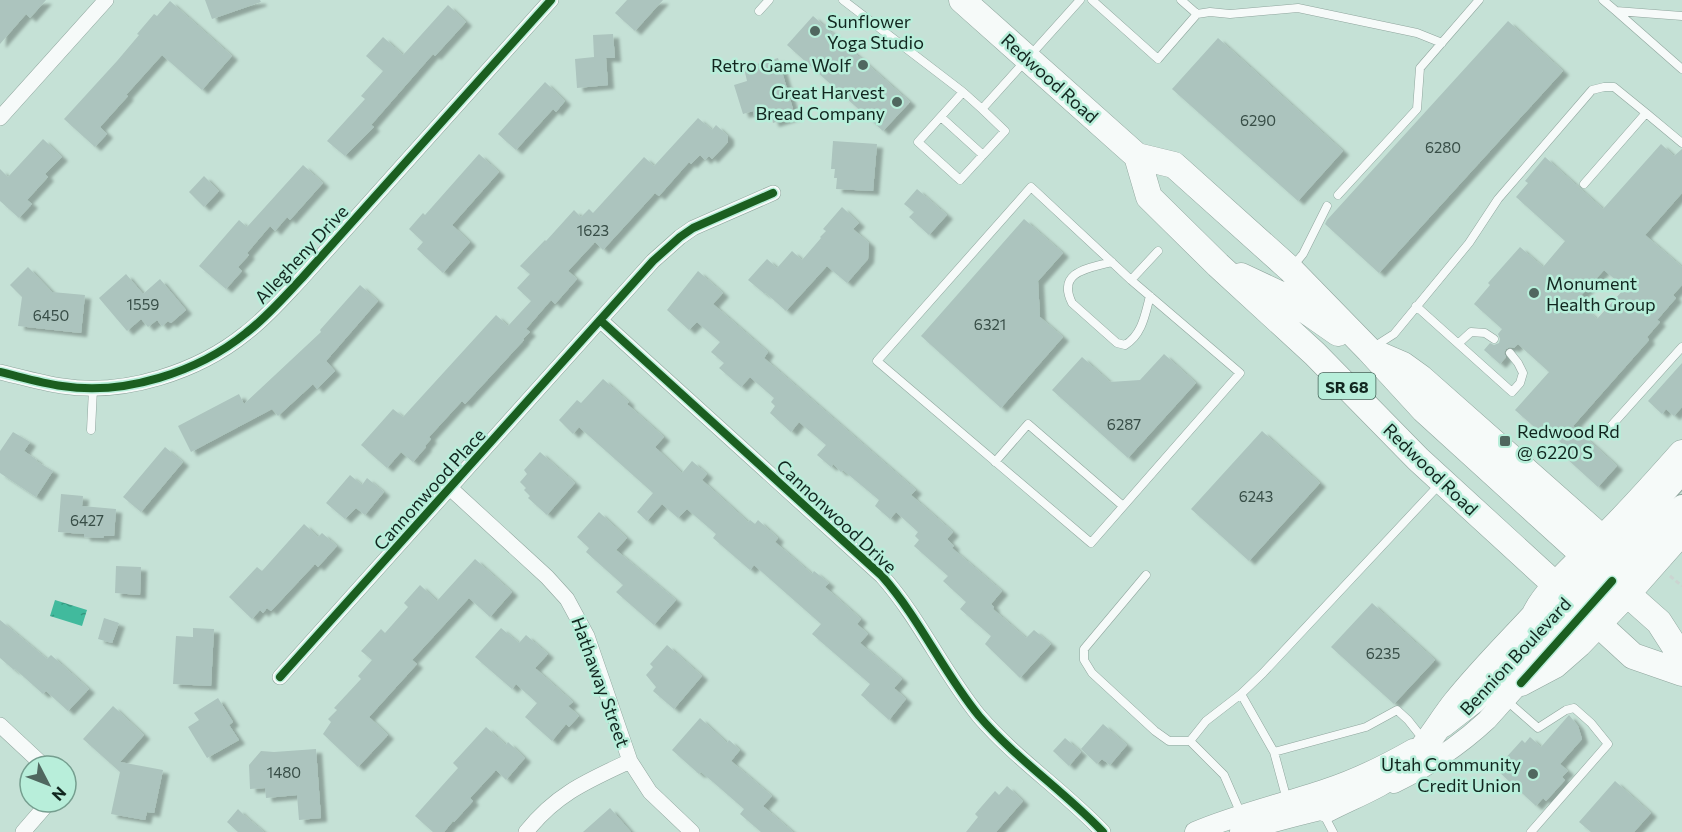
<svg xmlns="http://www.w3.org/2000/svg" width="1682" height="832" font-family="Commissioner,sans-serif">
	<defs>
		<pattern id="water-ripples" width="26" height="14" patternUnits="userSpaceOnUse" patternTransform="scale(1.5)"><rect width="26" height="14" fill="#41ba9d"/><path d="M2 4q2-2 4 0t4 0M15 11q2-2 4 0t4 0" fill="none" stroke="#35977f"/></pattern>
		<filter id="shadow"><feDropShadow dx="6" dy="4" stdDeviation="1.5" flood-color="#0004"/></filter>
	</defs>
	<rect width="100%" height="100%" fill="#c5e1d6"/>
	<!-- water -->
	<path fill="url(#water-ripples)" d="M55 600 87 610 82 626 50 616Z"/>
	<!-- building -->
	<path fill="#acc4be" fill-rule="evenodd" filter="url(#shadow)" d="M0 0H46L30 18 26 14 0 44Z
		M205 0H260L261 2 212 19Z
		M627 0H663L635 31 615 13Z
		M170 1 232 56 202 90 162 55 126 95 128 96 100 127 107 134 95 147 64 119 117 61 139 35 137 34 154 14 157 16Z
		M448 5 466 22 435 56 433 54 371 125 374 127 345 156 327 141 365 99 361 96 383 71 366 56 383 37 403 55Z
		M813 16 910 102 883 131 787 45Z
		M1508 21 1563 71 1379 273 1325 224 1327 220Z
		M613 34 615 58H606L608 85 577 88 575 59 594 57 593 35Z
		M1218 38 1343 151 1298 201 1172 89Z
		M778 58 795 116 773 123 770 112 754 116 753 111 743 114 734 85 747 81 744 68Z
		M545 82 565 101 556 112 553 109 516 150 498 134Z
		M698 118 712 130 716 125 728 136V142L712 159 709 156 705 160 700 155 691 164 689 162 659 196 655 193 603 250 595 242 568 271 577 279 555 304 551 300 526 329 530 332 523 339 524 340 465 404 462 401 429 437 431 439 425 446 426 447 413 462 401 452 387 468 361 445 393 409 403 417 496 315 508 326 531 301 517 288 530 274 520 266 545 240 546 241 574 210 581 217 589 209 593 213 644 157 654 166Z
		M43 139 62 157 45 174 48 177 27 200 32 204 19 218 0 201V169L8 177Z
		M833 141 877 144 873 191 836 189 837 178H834L835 169H831Z
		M1661 144 1674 156 1682 149V193L1645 235 1682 267V285L1673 295 1676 298 1657 320 1660 322 1647 337 1649 340 1573 426 1617 466 1598 487 1565 457 1570 451 1544 427 1540 432 1515 410 1549 372 1518 344 1514 348 1510 347 1506 349 1504 353 1506 357 1500 364 1484 350 1490 343 1494 345 1499 343 1500 339 1498 334 1502 329 1474 304 1490 285 1488 283 1520 247 1543 267 1565 241 1516 197 1528 183 1525 181 1545 157 1603 209ZM1604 270 1625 288 1597 319 1576 301Z
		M479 154 499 172 452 225 470 242 443 273 417 249 423 242 409 229 423 213 425 215Z
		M303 165 323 183 290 220 287 217 275 231 270 226 247 253 249 255 238 267 242 271 226 289 199 266 239 220 247 227Z
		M204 176 219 191 204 207 189 192Z
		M917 189 947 215 929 235 909 217 914 212 904 204Z
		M842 207 859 223 853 229 869 243 868 259 847 283 827 266 786 311 766 293 765 294 748 280 767 259 777 268 792 251 802 260 821 238 820 237 826 231 823 229Z
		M1024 219 1063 253 1038 281 1040 317 1063 337 1001 408 921 336Z
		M28 267 52 292 85 295 81 333 18 326 22 297 10 285Z
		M698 271 723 293 713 304 768 352 764 358 916 490 911 495 953 532 947 539 954 546 952 548 1002 591 991 604 994 607 993 609 1026 638 1034 630 1051 644 1020 678 985 644 991 636 960 609 966 602 943 581 948 576 914 546 919 540 915 536 918 532 896 512 890 519 875 506 879 500 843 470 841 472 833 464 831 467 817 455 826 445 799 422 791 432 770 413 775 406 771 402 774 398 750 377 741 387 719 368 724 363 711 352 720 342 697 322 689 330 667 310Z
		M126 274 143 294 160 279 186 310 171 323 168 321 162 326 157 320 148 327 141 319 127 331 99 298Z
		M360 285 378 301 326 361 335 371 317 389 313 384 278 416 272 409 191 452 178 426 239 394 244 404 321 332 320 330Z
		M1164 354 1196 383 1128 458 1052 390 1082 357 1110 382 1140 380Z
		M1682 363V407L1674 416 1666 409 1662 414 1648 401Z
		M603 379 629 402 627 404 664 437 655 447 682 473 692 461 707 474 702 480 748 522 750 520 755 524 758 520 778 538 775 542 812 574 814 571 829 583 825 587 861 619 857 624 868 634 860 643 902 679 894 688 906 699 889 720 861 695 870 684 812 634 821 624 754 565 750 570 713 538 716 534 687 509 678 518 662 504 647 521 637 512 653 493 579 427 573 434 559 420 577 400 581 403Z
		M1262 431 1320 483 1249 561 1191 509Z
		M13 432 30 442 24 451 37 460 36 461 53 471 36 497 0 473V451Z
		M165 447 183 462 141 512 123 497Z
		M540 452 575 483 547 515 528 498 530 496 524 490 526 488 520 482 527 474 524 470Z
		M350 475 362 485 367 478 384 492 365 515 356 508 345 519 326 503Z
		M61 494 83 496 82 506 116 509 114 536H104L103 538 84 537V534L58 532Z
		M599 512 627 538 616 550 676 600 654 625 616 592 623 585 586 552 589 548 577 537Z
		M304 524 318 537 322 533 337 546 318 567 315 564 271 611 267 608 263 613 260 610 252 619 229 597 257 567 262 571Z
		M475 559 512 592 490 617 469 598 412 660 417 664 369 717 388 735 358 767 323 734 331 722 328 719 337 710 334 708 361 679 358 676 372 660 361 651 381 629 385 633 408 607 404 603 420 585 437 601Z
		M116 566 141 567 140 595 115 593Z
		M1372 603 1435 660 1394 704 1331 647Z
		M104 618 119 623 112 643 98 639Z
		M0 620 47 659 51 655 89 689 68 711 46 691 43 694 15 669 14 670 0 658Z
		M193 628 214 629 211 686 173 684 176 636 193 637Z
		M501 628 519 643 526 635 548 654 535 668 573 702 568 706 579 716 569 727 566 724 552 741 525 717 537 703 516 684 512 689 475 657Z
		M667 645 702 676 674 709 653 691 656 687 646 675 653 667 650 664Z
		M218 698 233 722 229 725 239 740 207 758 188 727 199 720 194 713Z
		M113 706 144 735 120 762 163 770 154 813 147 812 145 820 111 814 120 772 83 739Z
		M1569 715 1578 726 1582 739 1560 764 1568 771 1562 777 1565 780 1546 801 1543 798 1536 806 1498 771 1505 764 1502 762 1522 740 1525 743 1530 737 1541 747Z
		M700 718 727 743 729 740 740 750 731 761 772 796 763 806 793 832H761L740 814 744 809 713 782 701 772 699 774 672 750Z
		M1103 724 1127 745 1110 765 1102 759 1097 764 1081 749Z
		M486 727 506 745 508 742 525 758 506 780 496 770 470 798 473 801 454 822 453 821 444 832H433L415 816 458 768 453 763Z
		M1065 738 1081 752 1069 766 1053 751Z
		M316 749 321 818 299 820 297 795 266 798 265 788 250 789 249 765 261 751 274 752Z
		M1615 781 1651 813 1634 832H1591L1579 822Z
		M1007 786 1023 801 996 832H966L978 817 975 814 995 791 999 795Z
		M610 808 631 832H583Z
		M238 809 243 814 264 832H238L227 822Z"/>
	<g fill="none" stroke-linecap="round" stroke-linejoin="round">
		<!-- service casing -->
		<g stroke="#8fa59d" stroke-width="9">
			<path id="service" d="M843 0 963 92 982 109 1080 0
				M1092 0 1158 59 1197 14 1181 0
				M1603 0 1616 11 1682 16
				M759 11 769 0
				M1616 11 1682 69
				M1197 14 1210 12 1230 14 1298 8 1417 33 1442 43
				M963 92 918 142 960 180 1005 131 982 109
				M1646 113 1682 143
				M941 117 983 155
				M1338 195 1417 109 1420 68 1479 0
				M1112 262C1090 268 1056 271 1072 303L1117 343 1125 345C1142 335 1145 315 1150 296
				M1293 266 1303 254 1327 206
				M1131 280 1240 373 1091 543 877 361 1031 187 1131 280 1158 251
				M1416 306 1512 392 1520 383 1523 373 1518 363 1510 353
				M1459 343 1471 332 1485 333 1494 339
				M1372 348 1394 334 1469 243 1498 199 1592 90 1604 87H1614L1646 113 1584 184
				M1611 426 1682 347
				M91 430 93 389
				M995 462 1028 424 1123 506
				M1146 575 1084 649V660L1092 673 1155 731 1169 741H1190L1224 775 1241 814
				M1506 700 1538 728 1566 710 1574 708 1591 723 1608 744 1531 832
				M1190 741 1206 721 1241 694
				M1274 752 1366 727 1397 710 1408 720 1423 739
				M1287 800 1274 752 1241 694 1263 673 1439 485
				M1324 815 1333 832"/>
		</g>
		<!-- minor casing -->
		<g stroke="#8fa59d" stroke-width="16">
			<path id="minor" d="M0 118 106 0
				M600 320 882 576C920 619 943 672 979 716 1016 759 1064 791 1103 832
				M0 372C21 377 41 383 62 386 124 396 198 372 246 333 267 317 284 297 302 278L551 0
				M450 488 547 577 567 599 587 636 630 761 650 792 692 832
				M280 677 653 261 680 237 693 228 773 193
				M0 725 44 766
				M23 832 49 802
				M526 832C556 794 587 781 630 761"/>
		</g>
		<!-- tertiary casing -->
		<g stroke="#8fa59d" stroke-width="21">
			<path id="tertiary" d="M1444 727 1475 703 1501 676 1598 568
				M1394 783C1429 766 1459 746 1487 720L1612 581
				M1195 832C1237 814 1282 804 1326 789 1356 779 1385 765 1413 749
				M1240 832C1273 821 1306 814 1339 805"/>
		</g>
		<!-- secondary casing -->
		<g stroke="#8fa59d" stroke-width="24">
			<path id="secondary" d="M1603 561 1682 473
				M1617 575 1682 506"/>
		</g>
		<!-- primary casing -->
		<g stroke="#8fa59d" stroke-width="27">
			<path id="primary" d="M962 0 1137 156 1174 165 1290 269 1369 350 1424 410 1578 550 1659 622 1682 658
				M1137 156 1149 197 1218 265 1315 354 1418 459 1633 656 1682 673
				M1241 276 1288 298 1338 333
				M1382 356 1403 365 1421 378 1629 562
				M1521 683 1555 665 1579 644 1627 594 1682 532
				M1327 809C1352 796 1382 785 1404 767 1426 749 1439 723 1456 702 1480 672 1508 644 1534 616 1545 591 1582 559 1602 539 1630 512 1656 482 1682 453"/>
		</g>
		<!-- path -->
		<path stroke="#cbd4d1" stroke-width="3" stroke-dasharray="4.5 3" stroke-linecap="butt" d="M1670 576 1682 586"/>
		<!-- service -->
		<use href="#service" stroke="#f6faf9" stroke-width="8"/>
		<!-- minor -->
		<use href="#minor" stroke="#f6faf9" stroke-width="15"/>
		<!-- tertiary -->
		<use href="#tertiary" stroke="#f6faf9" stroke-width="20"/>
		<!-- secondary -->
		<use href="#secondary" stroke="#f6faf9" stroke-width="22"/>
		<!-- primary -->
		<use href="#primary" stroke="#f6faf9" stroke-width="26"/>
		<!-- cycleway casing -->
		<g stroke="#b8eeda" stroke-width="11">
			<path id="cycleway" d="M600 320 882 576C920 619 943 672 979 716 1016 759 1064 791 1103 832
				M0 372C21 377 41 383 62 386 124 396 198 372 246 333 267 317 284 297 302 278L551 0
				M280 677 653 261 680 237 693 228 773 193
				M1521 683 1612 581"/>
		</g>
		<!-- cycleway -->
		<use href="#cycleway" stroke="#1b5e20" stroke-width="8"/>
	</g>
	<!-- markers -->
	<g fill="#50675f" stroke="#b8eeda" stroke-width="2">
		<circle cx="815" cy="31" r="6"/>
		<circle cx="863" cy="65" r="6"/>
		<circle cx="897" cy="102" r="6"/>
		<circle cx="1534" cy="293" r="6"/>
		<rect x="1499" y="435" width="12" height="12" rx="3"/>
		<circle cx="1533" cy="774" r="6"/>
	</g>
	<g text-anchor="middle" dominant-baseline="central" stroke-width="5" stroke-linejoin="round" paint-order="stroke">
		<!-- number labels -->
		<g font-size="15" fill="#384e47">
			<text x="1258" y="120">6290</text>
			<text x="1443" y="147">6280</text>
			<text x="593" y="230">1623</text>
			<text x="143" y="304">1559</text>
			<text x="51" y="315">6450</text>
			<text x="990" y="324">6321</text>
			<text x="1124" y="424">6287</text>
			<text x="1256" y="496">6243</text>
			<text x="87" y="520">6427</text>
			<text x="1383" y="653">6235</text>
			<text x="284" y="772">1480</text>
		</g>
		<!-- shield labels -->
		<rect fill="#b8eeda" stroke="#436257" stroke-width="1.5" x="1318.5" y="373" width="57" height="26" rx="4.5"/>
		<g font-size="16" font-weight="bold" fill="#11261f">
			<text x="1347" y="386">SR 68</text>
		</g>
		<!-- poi labels -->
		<g font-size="18" fill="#11261f" stroke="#b8eeda" text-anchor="start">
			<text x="827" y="21">Sunflower<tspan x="827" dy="21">Yoga Studio</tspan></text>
			<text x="851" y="65" text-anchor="end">Retro Game Wolf</text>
			<text x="885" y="92" text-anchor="end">Great Harvest<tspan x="885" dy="21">Bread Company</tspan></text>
			<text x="1546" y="283">Monument<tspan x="1546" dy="21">Health Group</tspan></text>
			<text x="1517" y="431">Redwood Rd<tspan x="1517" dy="21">@ 6220 S</tspan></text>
			<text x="1521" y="764" text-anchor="end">Utah Community<tspan x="1521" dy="21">Credit Union</tspan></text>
		</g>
		<!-- street labels -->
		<g font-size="18" fill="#11261f" stroke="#b8eeda">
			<text transform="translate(1050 78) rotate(42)">Redwood Road</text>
			<text transform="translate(301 254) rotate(-47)">Allegheny Drive</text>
			<text transform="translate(1431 469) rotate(44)">Redwood Road</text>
			<text transform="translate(429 489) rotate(-48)">Cannonwood Place</text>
			<text transform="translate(837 516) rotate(43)">Cannonwood Drive</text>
			<text transform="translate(1515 656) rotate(-47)">Bennion Boulevard</text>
			<text transform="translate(601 682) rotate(70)">Hathaway Street</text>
		</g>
	</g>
	<!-- north arrow -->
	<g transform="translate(48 784) rotate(132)"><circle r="28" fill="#b8eeda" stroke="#759e8f" stroke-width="1.5"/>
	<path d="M0-4.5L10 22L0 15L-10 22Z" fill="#50675f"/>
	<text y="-9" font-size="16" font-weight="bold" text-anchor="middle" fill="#11261f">N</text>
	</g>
</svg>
